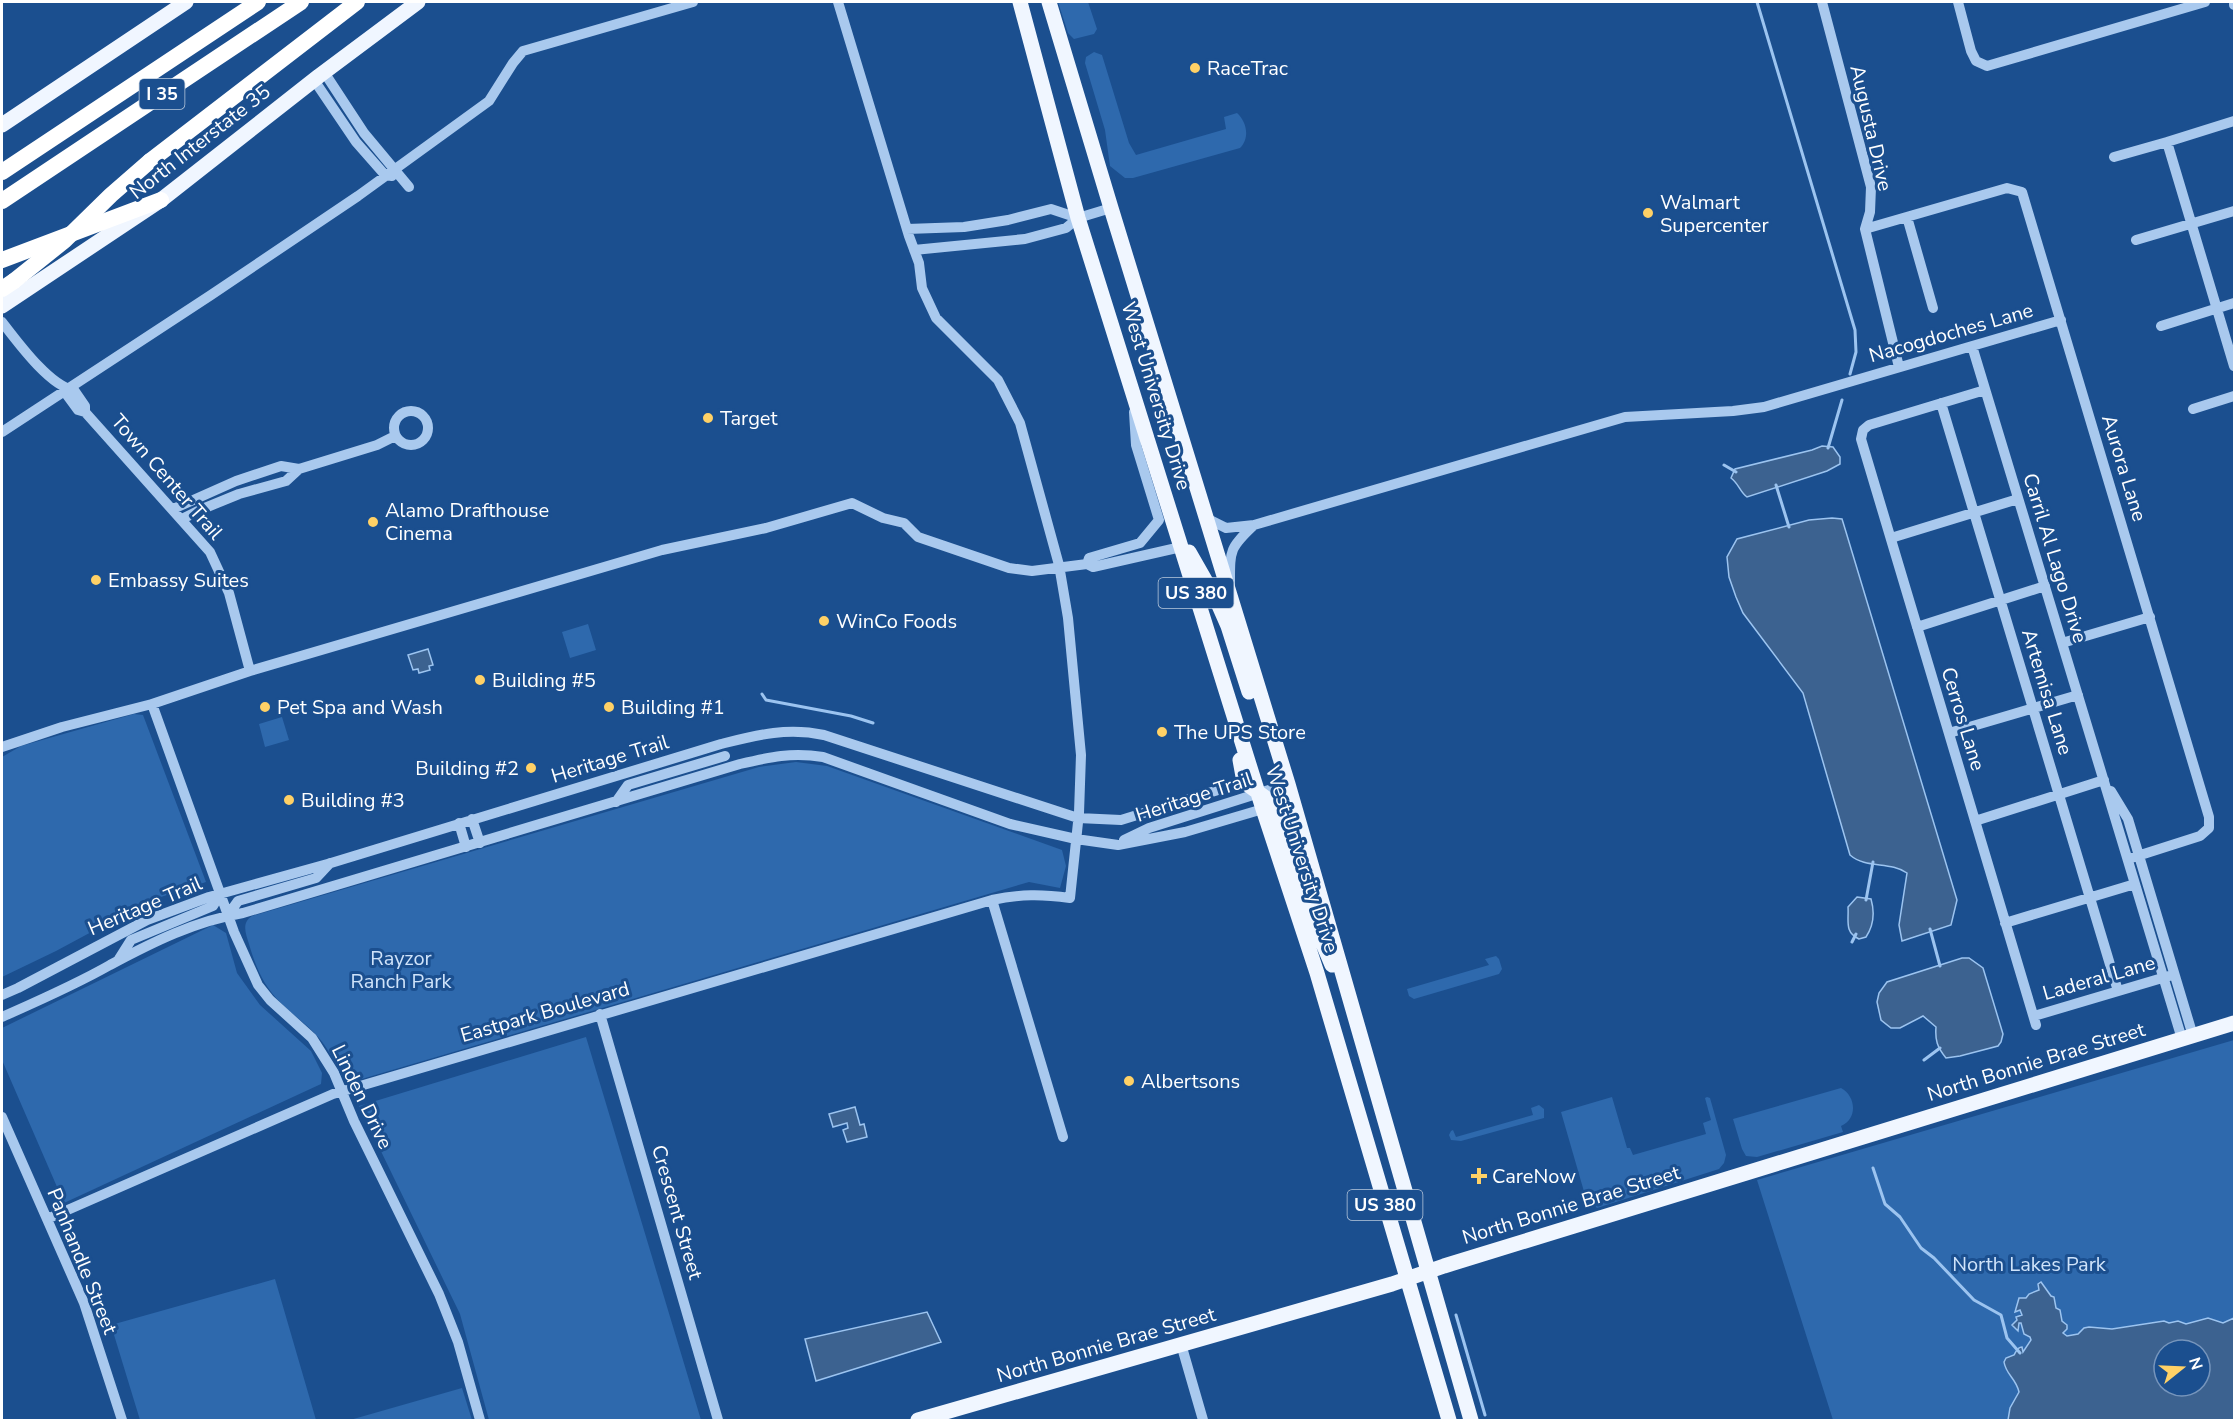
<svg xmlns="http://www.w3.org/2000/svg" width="2236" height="1422" font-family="'Nunito Sans',sans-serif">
	<rect width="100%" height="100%" fill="#1b4f8f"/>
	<!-- green -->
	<path fill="#2e69ad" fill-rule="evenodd" d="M1058 2H1088L1097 29 1094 34 1074 39 1068 33Z
		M1094 52 1102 55 1129 143 1136 155 1226 129 1224 117 1237 113C1247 122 1250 138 1240 148L1133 178H1125L1110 166 1105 130 1085 63 1086 57Z
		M588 624 596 650 570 658 562 632Z
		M134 714 143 715 206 882 149 901 56 951 2 977V757L21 746Z
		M282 717 289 740 265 747 259 724Z
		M796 762 827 766 1062 850 1066 866 1060 888 1029 882 355 1081 343 1078C336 1064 329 1050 319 1038 308 1025 294 1016 282 1004 264 987 256 968 249 944 246 934 241 923 252 916L759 767Z
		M213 925 226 933 237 973 260 1005 311 1051 322 1073 321 1084 64 1203 2 1060V1028Z
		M1496 956 1499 959 1502 969 1499 974 1414 999 1409 996 1407 989 1489 965 1485 959Z
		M586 1037 701 1420H489L460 1314 359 1106Z
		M2234 1040V1420H1833L1757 1180ZM2164 1350H2200V1386H2164Z
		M1841 1088C1856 1096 1858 1119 1841 1126L1843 1132 1757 1157 1746 1156 1742 1149 1733 1119Z
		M1612 1097 1627 1148H1630L1633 1155 1706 1134 1703 1123 1711 1120 1705 1098 1707 1097 1710 1098 1726 1155 1724 1163 1719 1169 1597 1208 1585 1195 1561 1112Z
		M1539 1105 1544 1109V1118L1461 1141 1451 1140 1449 1135 1451 1131 1453 1130 1456 1137 1533 1115 1531 1108Z
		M275 1279 316 1420H140L111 1325Z
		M462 1388 472 1420H350Z"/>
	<!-- water -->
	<path fill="#3c6290" stroke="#9cc4f0" stroke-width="1.5" fill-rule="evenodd" d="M1822 446 1833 447 1840 457V464L1827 471 1747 497C1740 492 1739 484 1731 478L1735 469 1812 450Z
		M1832 518 1842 519 1846 532 1957 900 1951 925 1902 941 1899 925 1907 873C1890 861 1866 869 1850 855L1803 693 1743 613 1736 597 1729 577 1727 557 1737 539 1809 520Z
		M428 649 433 665 429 666 430 670 419 673 418 669 413 670 408 655Z
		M1857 897 1871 899C1875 913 1874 925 1866 937L1859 939C1844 932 1849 921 1848 907Z
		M1962 958H1969L1983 968 2003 1034 2001 1042 1998 1046 1960 1056 1946 1058C1937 1047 1935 1040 1936 1027L1923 1016 1900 1028H1891L1881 1020 1877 1002 1879 993 1887 982Z
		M855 1107 860 1125 864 1124 867 1137 847 1142 843 1130 848 1128 847 1123 833 1127 829 1114Z
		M2041 1282 2051 1296 2054 1297 2056 1308 2060 1310 2062 1321 2067 1325V1329L2063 1333 2067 1336 2078 1334 2084 1328 2089 1327 2112 1329 2164 1321 2169 1323 2178 1321 2186 1324 2208 1318 2223 1323 2234 1318V1420H2008L2010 1408 2019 1392C2016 1378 2006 1375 2004 1362L2006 1358 2014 1355C2016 1352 2017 1347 2022 1347L2023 1352 2031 1340 2030 1337 2024 1334 2021 1323H2019L2018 1331 2012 1325 2017 1320 2016 1317 2022 1315 2020 1310 2015 1312 2019 1298H2026L2029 1294 2039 1290 2038 1284ZM2164 1350H2200V1386H2164Z
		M927 1312 941 1342 816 1381 805 1339Z"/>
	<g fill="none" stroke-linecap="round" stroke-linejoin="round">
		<!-- stream -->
		<path stroke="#9cc4f0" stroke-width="3" d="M1757 2 1855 330 1856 352 1850 374
			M1828 448 1842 400
			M1724 465 1736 472
			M1776 485 1789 527
			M762 694 766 700 851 716 873 723
			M1866 900 1873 862
			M1930 929 1940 966
			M1852 942 1856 934
			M1924 1060 1940 1048
			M1873 1168 1885 1204 1900 1217 1921 1248 1934 1258 1974 1300 2001 1315 2007 1338 2020 1353
			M1456 1315 1485 1415"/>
		<!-- minor -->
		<path stroke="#a9c9ee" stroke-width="10" d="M1822 2 1871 187 1870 212 1865 229 1899 367
			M1958 2 1971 51 1976 61 1987 66 2205 2
			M2234 2V5
			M324 72 364 133 409 187
			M314 80 356 142 385 175 392 176
			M2234 121 2167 142 2234 366
			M2114 157 2167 142
			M1907 217 1933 308
			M907 229 964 227 1008 220 1051 209 1078 218
			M1865 229 2007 188 2022 192 2209 817V828L2200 836 2128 859
			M2136 240 2234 211
			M914 250 1025 239 1066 228 1078 218 1111 208
			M2 322C16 340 50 387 74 390L85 406V412L210 552 229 593 250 671
			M2161 326 2234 303
			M1972 346 2182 1039
			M67 389V395L78 410 85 412
			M1985 390 1869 425 1863 430 1861 439 2036 1025
			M1941 403 2118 991
			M2193 409 2234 396
			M394 428a17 17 0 1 1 34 0a17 17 0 1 1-34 0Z
			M2 432 211 295 358 196 489 101 513 63 523 51 693 2
			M173 509 236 481 281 466 299 469
			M1206 518 1226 528 1254 525 1625 417 1733 411 1764 407 2061 320
			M182 519 200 510 239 494 286 481 299 469 377 445 395 436
			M1891 538 2018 499
			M1087 564 1089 558 1140 543 1159 520 1136 445 1134 412
			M1230 584C1230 551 1229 548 1254 525
			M1917 627 2045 586
			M2062 643 2150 617
			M152 704 234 932 258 985 270 1000 312 1038 334 1073 354 1121 439 1294 458 1342 480 1420
			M1949 733 2078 695
			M2 747 62 727 152 704 250 671 662 550 766 528 852 503 883 518 904 523 918 537 1009 568 1032 571 1087 564 1093 567 1181 547
			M2111 791 2128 819 2193 1036
			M616 802 628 785 725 756
			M472 819 480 843
			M1975 821 2104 780
			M459 823 466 847
			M1124 840 1149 828 1288 784
			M992 900 1063 1137
			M228 915 238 901 316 878 330 863
			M2005 923 2135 884
			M119 959 131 940 213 906 221 893
			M2 995 18 988 147 920 209 897 331 863 721 744C757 735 787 727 824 735L1078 818 1121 820 1244 782
			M600 1014 718 1420
			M2034 1016 2169 976
			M2 1017C38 1001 75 985 110 965 153 942 195 921 243 913L740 764C770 757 792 752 823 757L1010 824 1076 839 1118 845 1185 832 1263 809
			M2 1117 84 1303 122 1420
			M47 1219 333 1094 992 900C1021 894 1041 894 1070 898L1079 813 1081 755 1068 618 1059 565 1020 423 998 380 936 318 922 288 919 263 909 236 838 2
			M1181 1344 1203 1420"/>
		<!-- major -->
		<path stroke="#f0f6ff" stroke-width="15" d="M1020 2 1078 218 1263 809 1317 973 1449 1420
			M1049 2 1111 208 1288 784 1471 1420
			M2 125 186 2
			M2 306 161 200 319 76 418 2
			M1189 552 1217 601 1228 626 1249 692
			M1240 760 1244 782 1270 801 1278 811 1321 939 1332 965
			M918 1420 1392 1284 1444 1266 2234 1023"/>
		<!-- highway -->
		<path stroke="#fff" stroke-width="16" d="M150 161 357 2
			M2 172 258 2
			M2 201 301 2
			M2 260 161 200
			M2 289 14 281"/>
		<!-- highway-bridge -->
		<path stroke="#fff" stroke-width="16" d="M14 281 64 241 111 195 150 161"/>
	</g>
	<!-- markers -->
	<g fill="#ffd166" stroke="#1b4f8f" stroke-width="2">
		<circle cx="1195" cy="68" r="6"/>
		<circle cx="1648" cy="213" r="6"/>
		<circle cx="708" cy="418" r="6"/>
		<circle cx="373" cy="522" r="6"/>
		<circle cx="96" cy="580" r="6"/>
		<circle cx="824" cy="621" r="6"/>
		<circle cx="480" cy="680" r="6"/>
		<circle cx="265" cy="707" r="6"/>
		<circle cx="609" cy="707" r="6"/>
		<circle cx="1162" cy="732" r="6"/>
		<circle cx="531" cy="768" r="6"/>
		<circle cx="289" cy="800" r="6"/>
		<circle cx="1129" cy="1081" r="6"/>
		<path d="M1476 1167h6v6h6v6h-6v6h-6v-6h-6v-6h6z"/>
	</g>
	<g text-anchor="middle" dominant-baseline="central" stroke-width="6" stroke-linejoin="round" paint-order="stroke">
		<!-- shield labels -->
		<g fill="#1b4f8f" stroke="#bbcadd" stroke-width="1.5">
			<rect x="139.5" y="79" width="45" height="30" rx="4.5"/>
			<rect x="1158.5" y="578" width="75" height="30" rx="4.5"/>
			<rect x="1347.5" y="1190" width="75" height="30" rx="4.5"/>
		</g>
		<g font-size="18" font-weight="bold" fill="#fff">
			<text x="162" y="94">I 35</text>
			<text x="1196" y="593">US 380</text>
			<text x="1385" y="1205">US 380</text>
		</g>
		<!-- poi labels -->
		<g font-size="20" fill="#fff" stroke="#1b4f8f" text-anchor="start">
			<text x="1207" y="68">RaceTrac</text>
			<text x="1660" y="202">Walmart<tspan x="1660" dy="23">Supercenter</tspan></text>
			<text x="720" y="418">Target</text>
			<text x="385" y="510">Alamo Drafthouse<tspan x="385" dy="23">Cinema</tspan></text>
			<text x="108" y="580">Embassy Suites</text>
			<text x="836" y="621">WinCo Foods</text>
			<text x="492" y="680">Building #5</text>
			<text x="277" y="707">Pet Spa and Wash</text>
			<text x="621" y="707">Building #1</text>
			<text x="1174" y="732">The UPS Store</text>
			<text x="519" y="768" text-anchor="end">Building #2</text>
			<text x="301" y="800">Building #3</text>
			<text x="1141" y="1081">Albertsons</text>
			<text x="1492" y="1176">CareNow</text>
		</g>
		<!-- street labels -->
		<g font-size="20" fill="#fff" stroke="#1b4f8f">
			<text transform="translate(1871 128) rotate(77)">Augusta Drive</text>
			<text transform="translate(200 142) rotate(-38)">North Interstate 35</text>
			<text transform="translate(1951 333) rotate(-16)">Nacogdoches Lane</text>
			<text transform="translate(1156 396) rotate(73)">West University Drive</text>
			<text transform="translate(2124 468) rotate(73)">Aurora Lane</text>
			<text transform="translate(167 477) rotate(49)">Town Center Trail</text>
			<text transform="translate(2055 558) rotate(73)">Carril Al Lago Drive</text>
			<text transform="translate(2047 692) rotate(73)">Artemisa Lane</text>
			<text transform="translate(1963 719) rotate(73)">Cerros Lane</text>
			<text transform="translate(610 759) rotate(-17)">Heritage Trail</text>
			<text transform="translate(1194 797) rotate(-18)">Heritage Trail</text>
			<text transform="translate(1302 859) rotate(72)">West University Drive</text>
			<text transform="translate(145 906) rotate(-23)">Heritage Trail</text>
			<text transform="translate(2099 978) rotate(-16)">Laderal Lane</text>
			<text transform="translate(545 1012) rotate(-16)">Eastpark Boulevard</text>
			<text transform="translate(2036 1062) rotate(-17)">North Bonnie Brae Street</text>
			<text transform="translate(362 1097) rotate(64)">Linden Drive</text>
			<text transform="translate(1571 1205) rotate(-17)">North Bonnie Brae Street</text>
			<text transform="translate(677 1212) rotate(74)">Crescent Street</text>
			<text transform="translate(82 1261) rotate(68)">Panhandle Street</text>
			<text transform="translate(1106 1345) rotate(-16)">North Bonnie Brae Street</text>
		</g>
		<!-- park labels -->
		<g font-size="20" fill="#cfe3fa" stroke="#1b4f8f">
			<text x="401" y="958">Rayzor<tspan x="401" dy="23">Ranch Park</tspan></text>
			<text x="2029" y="1264">North Lakes Park</text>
		</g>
	</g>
	<!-- border -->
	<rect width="2236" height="1422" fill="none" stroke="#ffffff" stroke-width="6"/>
	<!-- north arrow -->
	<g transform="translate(2182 1368) rotate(72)"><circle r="28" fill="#1b4f8f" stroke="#7695bc" stroke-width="1.5"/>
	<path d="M0-4.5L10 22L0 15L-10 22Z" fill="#ffd166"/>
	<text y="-9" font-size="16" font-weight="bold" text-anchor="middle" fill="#ffffff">N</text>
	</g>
</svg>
